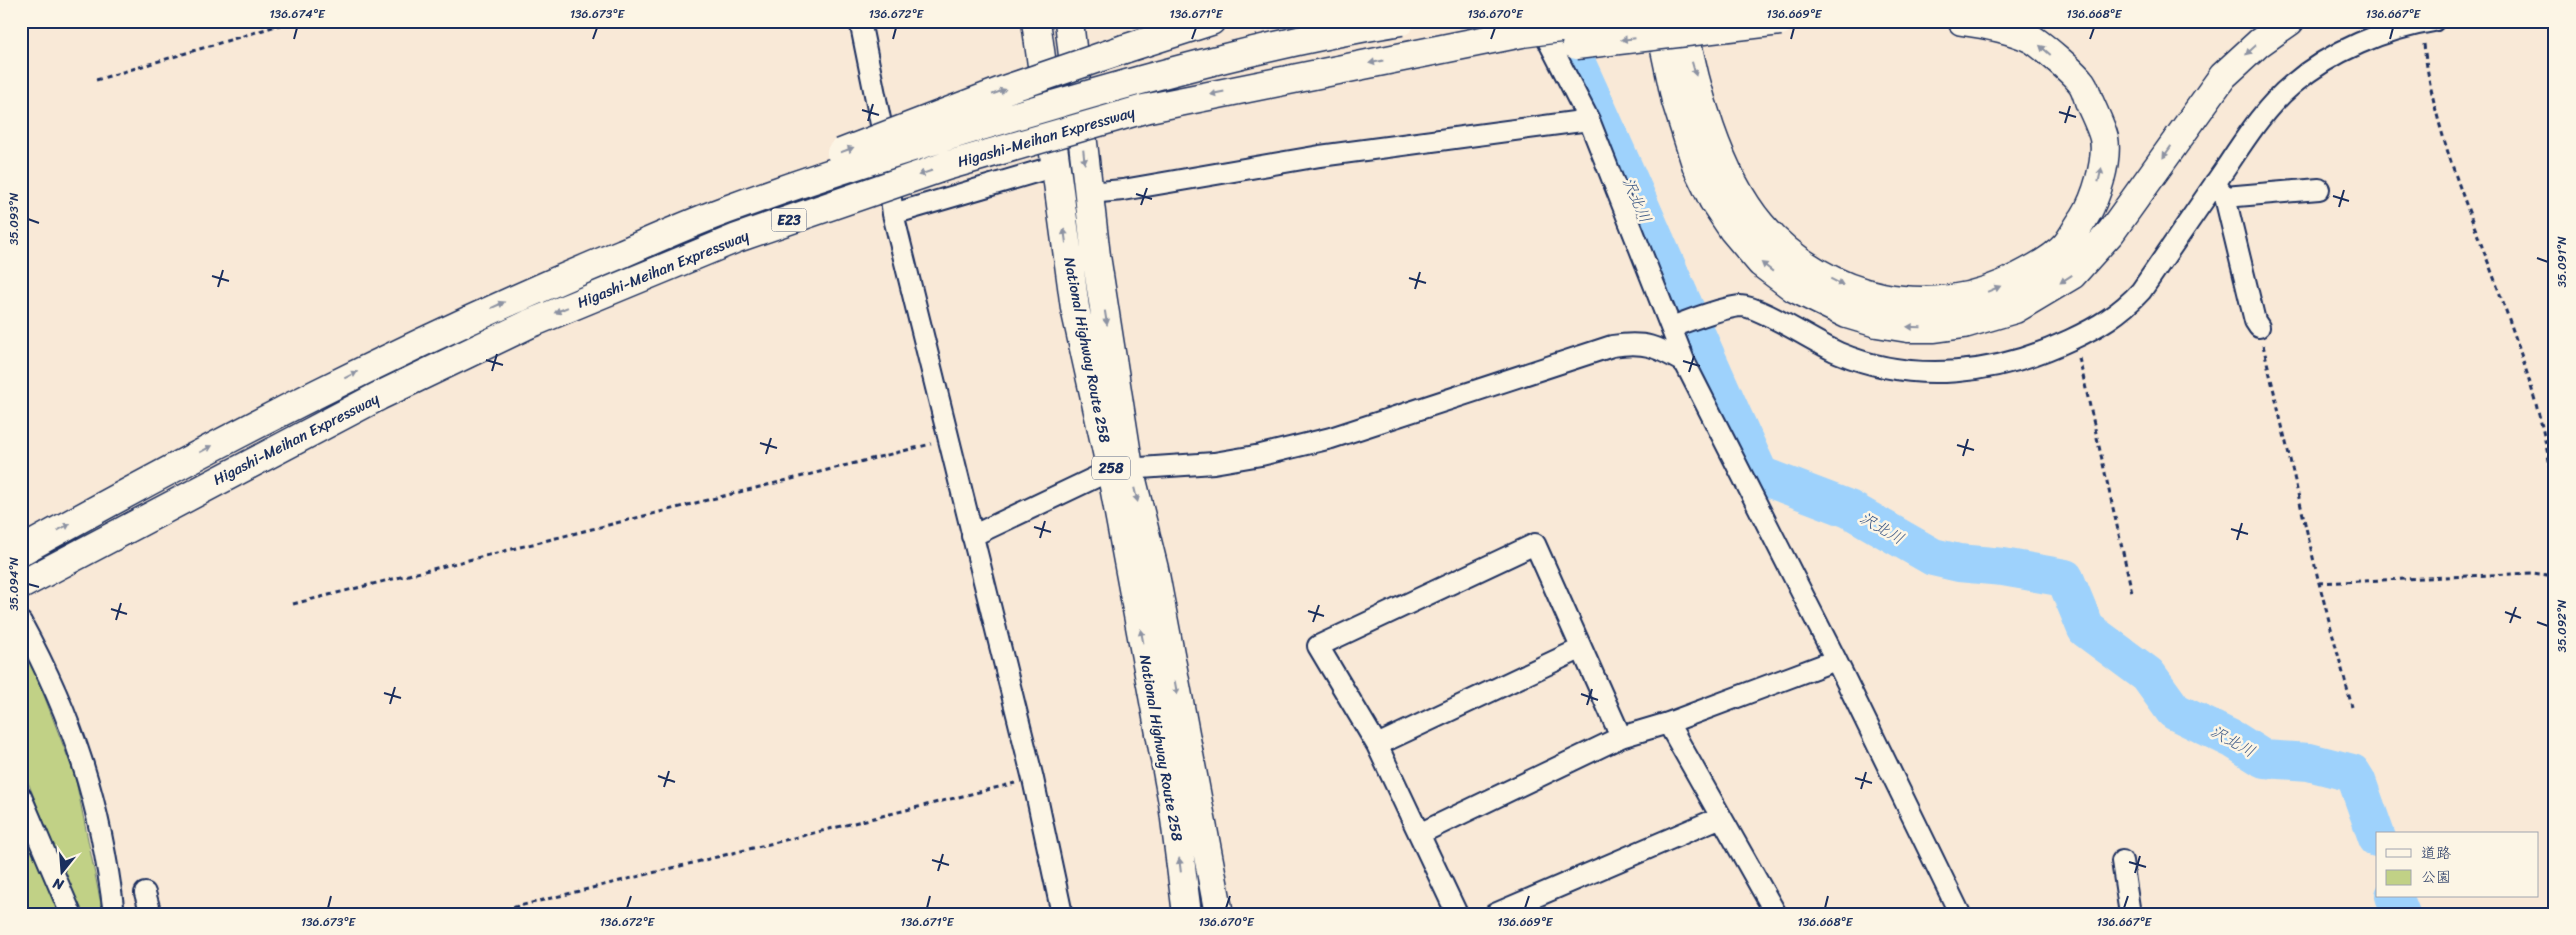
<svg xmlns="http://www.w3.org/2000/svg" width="2576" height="935" font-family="Sriracha,'Klee One',sans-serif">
	<rect width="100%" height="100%" fill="#f9e9d7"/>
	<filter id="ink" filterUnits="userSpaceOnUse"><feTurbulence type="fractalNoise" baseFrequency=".02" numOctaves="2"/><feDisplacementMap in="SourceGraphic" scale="10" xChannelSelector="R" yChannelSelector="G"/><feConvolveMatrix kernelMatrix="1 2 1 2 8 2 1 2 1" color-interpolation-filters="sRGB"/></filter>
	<g filter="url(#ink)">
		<!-- green -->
		<path fill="#c1d186" stroke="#6e8072" d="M23 641 75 776 103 914H81L21 765Z
			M21 823 60 914H21Z"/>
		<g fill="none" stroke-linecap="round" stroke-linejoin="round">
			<!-- river -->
			<path stroke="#9ed2fc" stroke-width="38" d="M1557 21C1628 171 1690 325 1760 475L1849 509 1933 557 1959 563 2003 567 2065 578 2086 629 2148 675 2174 711 2234 740 2264 759 2309 762 2352 773 2357 781 2377 838
				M2394 896 2401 914"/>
			<!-- minor casing -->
			<g stroke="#1b2f5e" stroke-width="24">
				<path id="minor" d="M860 21 881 124 893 214 1033 779 1062 914
					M1538 21 1589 120 1685 363 1836 660 1960 914
					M2215 183 2225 197 2255 321 2259 327
					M1088 193 1123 190 1320 156 1589 120
					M2225 197 2319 189
					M893 214 1056 166
					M1671 327C1691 320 1720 308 1740 306 1759 305 1817 344 1839 353 1915 385 1998 374 2070 340 2098 327 2120 314 2141 291 2169 250 2197 210 2225 169 2245 139 2265 107 2293 84 2331 51 2385 29 2434 21
					M972 536 1111 470 1214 463 1261 455 1331 438 1612 346C1646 341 1655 346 1685 363
					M21 622C74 719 101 805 114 914
					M1668 723 1776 914
					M1377 745 1580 649
					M21 797 71 914
					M1419 834 1621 737 1668 723 1836 660
					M2122 861 2130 914
					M145 893 151 914
					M1457 914 1377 745 1318 646 1535 544 1621 737
					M1495 914 1721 817"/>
			</g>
			<!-- highway casing -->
			<g stroke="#1b2f5e" stroke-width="31">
				<path id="highway" d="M1036 21 1075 308 1111 470 1173 803 1187 914
					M1069 21 1096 256 1129 468 1154 569 1219 914
					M1659 21 1676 101 1697 167 1713 200 1733 230 1761 263 1794 288 1847 314 1877 323 1908 328H1935L1964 324 2015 309 2072 275 2111 232 2223 76 2259 43 2290 21
					M1683 21C1694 86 1718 174 1761 225 1826 301 1932 324 2020 276 2036 268 2055 258 2067 244 2073 236 2078 226 2084 218 2096 199 2108 161 2104 138 2101 126 2094 113 2089 101 2087 95 2085 86 2080 81 2073 72 2040 43 2030 38 2010 29 1984 24 1962 21
					M1124 49 1211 21"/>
			</g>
			<!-- path -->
			<path stroke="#1b2f5e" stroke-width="3" stroke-dasharray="5 4" stroke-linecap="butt" d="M2424 44C2433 132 2471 214 2501 297 2514 333 2527 370 2537 408 2545 435 2549 462 2555 490
				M96 80 293 21
				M2263 345 2319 583 2352 707
				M2079 358 2132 592
				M2319 583 2532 573 2555 576
				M293 604 931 444
				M487 914 1015 783"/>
			<!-- minor -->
			<use href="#minor" stroke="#fcf5e5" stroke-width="20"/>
			<!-- highway -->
			<use href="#highway" stroke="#fcf5e5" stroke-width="28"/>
			<!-- highway-bridge casing -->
			<g stroke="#1b2f5e" stroke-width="31" stroke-linecap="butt">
				<path id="highway-bridge" d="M1576 45 1780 21
					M841 153 1007 89 1124 49
					M21 551C218 442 414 339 623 253 657 238 691 223 726 210 831 171 939 138 1046 107 1162 73 1281 41 1401 21
					M21 585 379 396 529 324 737 238 946 166 1144 109 1522 33 1614 21"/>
			</g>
			<!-- highway-bridge -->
			<use href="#highway-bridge" stroke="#fcf5e5" stroke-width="28"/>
		</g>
		<!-- one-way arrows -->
		<defs><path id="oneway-solid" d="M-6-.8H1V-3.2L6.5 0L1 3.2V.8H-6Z" transform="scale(1.25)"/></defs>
		<g fill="#8c92a2">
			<use href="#oneway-solid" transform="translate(1628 39) rotate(174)"/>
			<use href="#oneway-solid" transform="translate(2045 50) rotate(-139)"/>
			<use href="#oneway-solid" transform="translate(2251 50) rotate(137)"/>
			<use href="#oneway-solid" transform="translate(1376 62) rotate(169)"/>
			<use href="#oneway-solid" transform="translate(1694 69) rotate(74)"/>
			<use href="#oneway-solid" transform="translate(999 92) rotate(-21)"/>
			<use href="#oneway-solid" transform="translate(1217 93) rotate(168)"/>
			<use href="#oneway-solid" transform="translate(847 150) rotate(-21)"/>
			<use href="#oneway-solid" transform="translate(2167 152) rotate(125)"/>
			<use href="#oneway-solid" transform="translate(1084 157) rotate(84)"/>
			<use href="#oneway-solid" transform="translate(925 173) rotate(161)"/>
			<use href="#oneway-solid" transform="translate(2100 175) rotate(-77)"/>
			<use href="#oneway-solid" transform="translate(1065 236) rotate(-98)"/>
			<use href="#oneway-solid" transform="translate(1767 267) rotate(-142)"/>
			<use href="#oneway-solid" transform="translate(2066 279) rotate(146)"/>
			<use href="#oneway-solid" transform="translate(1837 282) rotate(27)"/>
			<use href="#oneway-solid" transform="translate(1994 289) rotate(-23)"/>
			<use href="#oneway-solid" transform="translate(498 305) rotate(-25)"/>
			<use href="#oneway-solid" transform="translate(561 310) rotate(157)"/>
			<use href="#oneway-solid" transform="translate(1106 318) rotate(81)"/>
			<use href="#oneway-solid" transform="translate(1914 327) rotate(-179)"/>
			<use href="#oneway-solid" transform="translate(351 375) rotate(-27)"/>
			<use href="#oneway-solid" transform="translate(206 449) rotate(-28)"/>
			<use href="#oneway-solid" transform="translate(1136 495) rotate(76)"/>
			<use href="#oneway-solid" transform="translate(64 527) rotate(-29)"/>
			<use href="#oneway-solid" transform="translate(1142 636) rotate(-101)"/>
			<use href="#oneway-solid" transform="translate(1176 688) rotate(80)"/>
			<use href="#oneway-solid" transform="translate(1180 865) rotate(-97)"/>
		</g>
	</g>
	<!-- ticks -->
	<path fill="none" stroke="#1b2f5e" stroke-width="2" d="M294 39 297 28M593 39 597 28M893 39 896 28M1192 39 1196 28M1491 39 1495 28M1791 39 1794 28M2090 39 2094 28M2390 39 2393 28M862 110 879 115M2059 112 2076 117M868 121 873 104M2065 123 2070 106M1136 194 1152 199M2333 196 2349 201M1141 205 1147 188M2339 207 2344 190M28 219 39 223M2537 258 2548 262M212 276 229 281M1409 278 1426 283M218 287 223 270M1415 289 1420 272M486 360 503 365M1683 361 1700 366M492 371 497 354M1689 372 1694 356M760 443 777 448M1957 445 1974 450M766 454 771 438M1963 456 1968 439M1034 527 1051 532M2231 529 2248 534M1040 538 1045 521M2237 540 2242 523M28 584 39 587M111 609 127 614M1308 611 1324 616M2505 612 2521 618M116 620 121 603M1313 622 1319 605M2537 622 2548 626M2510 623 2516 607M384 693 401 698M1581 694 1598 700M390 704 395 687M1587 705 1592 689M658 776 675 782M1855 778 1872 783M664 787 669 771M1861 789 1866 772M932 860 949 865M2129 862 2146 867M938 871 943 854M2135 873 2140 856M328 908 331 896M627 908 631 896M927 908 930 896M1226 908 1230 896M1525 908 1529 896M1825 908 1828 896M2124 908 2128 896"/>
	<g text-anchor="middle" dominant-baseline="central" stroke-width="5" stroke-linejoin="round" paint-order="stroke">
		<!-- shield labels -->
		<g fill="#fcf5e5" stroke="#5e6a86" stroke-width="1">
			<rect x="771.5" y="208.5" width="35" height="23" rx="4"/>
			<rect x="1092" y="456.5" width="38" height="23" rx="4"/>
		</g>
		<g font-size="14" font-weight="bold" fill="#1b2f5e">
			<text x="789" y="220">E23</text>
			<text x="1111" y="468">258</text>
		</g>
		<!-- street labels -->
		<g font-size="15" fill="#1b2f5e" stroke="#fcf5e5">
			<text transform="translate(1046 137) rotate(-16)">Higashi-Meihan Expressway</text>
			<text transform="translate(663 269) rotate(-22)">Higashi-Meihan Expressway</text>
			<text transform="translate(1087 350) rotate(79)">National Highway Route 258</text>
			<text transform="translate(296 439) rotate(-27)">Higashi-Meihan Expressway</text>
			<text transform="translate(1161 748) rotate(80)">National Highway Route 258</text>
		</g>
		<!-- water labels -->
		<g font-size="16" font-style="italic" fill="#3c5886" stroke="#fcf5e5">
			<text transform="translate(1637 200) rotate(66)">沢北川</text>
			<text transform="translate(1882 528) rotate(30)">沢北川</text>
			<text transform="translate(2233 741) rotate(29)">沢北川</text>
		</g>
	</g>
	<!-- margin -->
	<rect width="2576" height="935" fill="none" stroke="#fcf5e5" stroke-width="55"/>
	<!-- legend -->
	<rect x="2376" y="832" width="162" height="65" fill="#fcf5e5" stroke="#a2a6af"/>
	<rect x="2386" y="849" width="25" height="8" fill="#fcf5e5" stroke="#a2a6af"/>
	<text x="2421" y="858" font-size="15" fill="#1b2f5e">道路</text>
	<rect x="2386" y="870" width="25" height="15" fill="#c1d186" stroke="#a2a6af"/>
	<text x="2421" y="882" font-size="15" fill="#1b2f5e">公園</text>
	<!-- north arrow -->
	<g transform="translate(62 872) rotate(197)" stroke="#fcf5e5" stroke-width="4" paint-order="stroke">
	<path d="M0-4L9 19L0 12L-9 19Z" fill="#1b2f5e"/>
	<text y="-8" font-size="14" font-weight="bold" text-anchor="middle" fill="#1b2f5e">N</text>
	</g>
	<rect x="28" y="28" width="2520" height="880" fill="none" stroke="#1b2f5e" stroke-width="2"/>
	<g font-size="12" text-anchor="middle" fill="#1b2f5e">
		<text x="297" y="18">136.674°E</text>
		<text x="597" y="18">136.673°E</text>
		<text x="896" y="18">136.672°E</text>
		<text x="1196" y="18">136.671°E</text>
		<text x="1495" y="18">136.670°E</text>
		<text x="1794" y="18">136.669°E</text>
		<text x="2094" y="18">136.668°E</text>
		<text x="2393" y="18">136.667°E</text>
		<text transform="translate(14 219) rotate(-90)" y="4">35.093°N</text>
		<text transform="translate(2562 262) rotate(-90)" y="4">35.091°N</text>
		<text transform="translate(14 584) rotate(-90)" y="4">35.094°N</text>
		<text transform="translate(2562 626) rotate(-90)" y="4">35.092°N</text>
		<text x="328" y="926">136.673°E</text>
		<text x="627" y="926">136.672°E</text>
		<text x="927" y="926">136.671°E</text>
		<text x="1226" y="926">136.670°E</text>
		<text x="1525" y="926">136.669°E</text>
		<text x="1825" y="926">136.668°E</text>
		<text x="2124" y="926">136.667°E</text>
	</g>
</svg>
